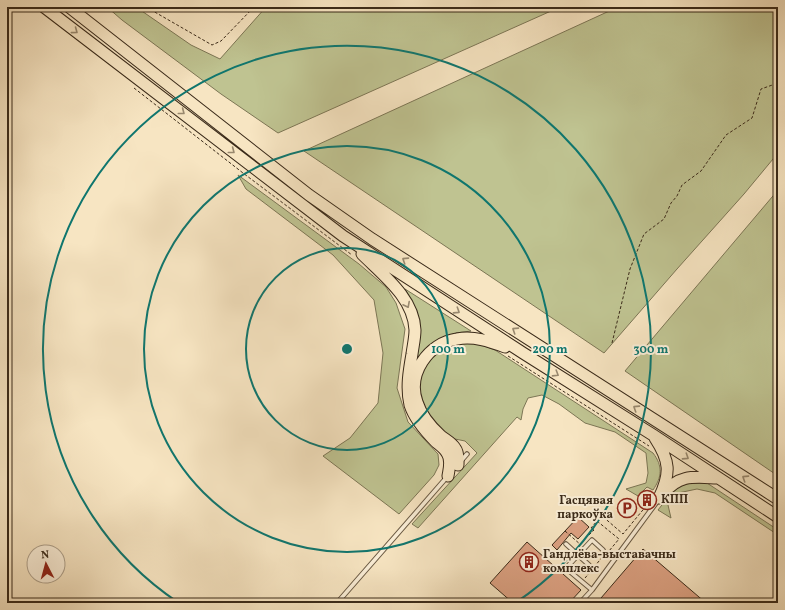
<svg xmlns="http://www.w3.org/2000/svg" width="785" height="610" font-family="Vollkorn,serif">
	<rect width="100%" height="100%" fill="#f7e5c2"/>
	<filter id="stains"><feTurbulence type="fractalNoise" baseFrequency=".005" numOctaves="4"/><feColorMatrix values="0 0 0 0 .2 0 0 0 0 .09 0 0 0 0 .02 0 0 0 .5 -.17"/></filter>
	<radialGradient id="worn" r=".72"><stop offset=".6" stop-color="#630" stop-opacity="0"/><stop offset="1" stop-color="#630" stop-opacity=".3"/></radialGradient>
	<!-- green -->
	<path fill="#bfc391" stroke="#7c7655" d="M107 7H136L191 45 220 59 266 7H560L278 133 221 94 122 20Z
		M618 7H778V153L744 194 677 269 604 353 304 151Z
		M238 175 359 264 386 287 396 303 405 329 397 388 408 422 438 454 439 465 434 475 399 514 323 456 350 438 378 403 383 353 374 300 333 255 246 189Z
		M778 190V476L625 371Z
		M405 289 471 331 456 333 441 338 415 372V308Z
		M462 342 477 343 495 350 653 453C663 466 662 477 653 490L647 487 638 496 626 489 646 483 648 473 646 453 615 432 585 423 559 404 542 395 528 398 523 409 521 420 517 417 418 528 412 524 477 453 465 441 455 439 437 428 425 411 419 393 422 368 443 346Z
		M690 483H707L778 530V535L715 493 697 489 678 493 668 505 671 518 658 510 676 487Z"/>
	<!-- building -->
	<path fill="#dca182" stroke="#3a2a19" d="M578 517 589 527 578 539 571 533 557 550 552 545Z
		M527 542 581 590 569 603H513L490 583Z
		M643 549 706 603H607L601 598Z"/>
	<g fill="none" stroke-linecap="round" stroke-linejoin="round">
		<!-- service casing -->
		<g stroke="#695943" stroke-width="5.5">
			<path id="service" d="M460 462 467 454
				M566 544 589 565
				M592 590 568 570 567 567 592 540 603 550
				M337 603 447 477
				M580 603 592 590 659 499"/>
		</g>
		<!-- trunk casing -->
		<g stroke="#3a2a19" stroke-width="13">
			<path id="trunk" d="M44 7 343 236 523 353 653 435 778 517
				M69 7 309 195 372 239 778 499
				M362 254C383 275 414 298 415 330 415 338 413 346 412 354 409 371 406 388 410 405 415 420 426 432 436 442 440 445 445 449 447 453 452 460 449 469 448 476
				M655 438C670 461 671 473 659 498
				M458 465C458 460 459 453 455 448 452 443 446 440 441 436 431 427 421 415 417 402 407 374 428 343 457 339 474 336 489 341 505 347
				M664 493C680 474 694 477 717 478"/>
		</g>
		<!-- path -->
		<path stroke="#3a2a19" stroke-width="1" stroke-dasharray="3 2" stroke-linecap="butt" d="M32 7 36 10
			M146 7 212 45 221 41 254 7
			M134 88 243 173 352 255
			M612 343 630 269 644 234 664 219 671 203 677 196 682 185 701 171 726 135 752 118 761 89 778 83
			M508 356 649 446
			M647 505 651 500
			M597 521 601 515 623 534 647 505
			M565 531 581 545
			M589 535 594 530 591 528 597 521 619 539 609 551
			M594 567 605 554
			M585 578 592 570"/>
		<!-- service -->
		<use href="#service" stroke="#faeed7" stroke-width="3.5"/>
		<!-- trunk -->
		<use href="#trunk" stroke="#f7e5c2" stroke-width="11"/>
	</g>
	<!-- one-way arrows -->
	<defs><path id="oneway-chevron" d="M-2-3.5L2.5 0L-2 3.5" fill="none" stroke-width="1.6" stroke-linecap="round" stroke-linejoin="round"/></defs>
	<g stroke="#98886e">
		<use href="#oneway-chevron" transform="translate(75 31) rotate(37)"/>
		<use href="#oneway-chevron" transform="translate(182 112) rotate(38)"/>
		<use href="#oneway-chevron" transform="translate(232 151) rotate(38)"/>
		<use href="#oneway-chevron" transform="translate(405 260) rotate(-147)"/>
		<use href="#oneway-chevron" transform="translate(407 305) rotate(63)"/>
		<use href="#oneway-chevron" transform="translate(457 311) rotate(33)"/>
		<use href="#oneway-chevron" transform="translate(515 330) rotate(-147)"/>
		<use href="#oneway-chevron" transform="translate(556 374) rotate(32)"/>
		<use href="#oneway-chevron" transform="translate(636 408) rotate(-147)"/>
		<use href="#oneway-chevron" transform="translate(686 457) rotate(33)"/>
		<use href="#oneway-chevron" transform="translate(745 478) rotate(-147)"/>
	</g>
	<!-- distance rings -->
	<g fill="none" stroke="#0f766e" stroke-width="2">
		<circle cx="347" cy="349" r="101"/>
		<circle cx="347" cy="349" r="203"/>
		<path d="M179 603A304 304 0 1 1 515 603"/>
	</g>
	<!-- icons -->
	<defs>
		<g id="building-ring" transform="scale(1)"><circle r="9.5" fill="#faeed7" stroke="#8f2418" stroke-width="1.5"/><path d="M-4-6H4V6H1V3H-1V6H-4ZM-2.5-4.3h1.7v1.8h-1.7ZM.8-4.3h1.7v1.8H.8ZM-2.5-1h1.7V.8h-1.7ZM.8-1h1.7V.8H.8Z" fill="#8f2418"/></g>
		<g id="parking-ring" transform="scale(1)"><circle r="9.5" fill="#faeed7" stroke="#8f2418" stroke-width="1.5"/><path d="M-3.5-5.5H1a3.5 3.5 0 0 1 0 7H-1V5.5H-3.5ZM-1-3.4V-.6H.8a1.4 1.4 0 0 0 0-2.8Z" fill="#8f2418"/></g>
	</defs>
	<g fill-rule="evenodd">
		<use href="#building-ring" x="647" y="500"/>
		<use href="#parking-ring" x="627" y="508"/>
		<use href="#building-ring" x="529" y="562"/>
	</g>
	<g text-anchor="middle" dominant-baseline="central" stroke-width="4" stroke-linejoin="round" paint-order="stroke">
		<!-- poi labels -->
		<g font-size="12" font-weight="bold" fill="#3a2a19" stroke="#faeed7" text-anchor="start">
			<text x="661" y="500">КПП</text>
			<text x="613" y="501" text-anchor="end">Гасцявая<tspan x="613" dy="14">паркоўка</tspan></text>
			<text x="543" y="555">Гандлёва-выставачны<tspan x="543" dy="14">комплекс</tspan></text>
		</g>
	</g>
	<circle cx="347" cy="349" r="6" fill="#0f766e" stroke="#faeed7" stroke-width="2"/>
	<g font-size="12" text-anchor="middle" font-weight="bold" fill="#0f766e" stroke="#faeed7" stroke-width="4" stroke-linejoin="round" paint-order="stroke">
		<text x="448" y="353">100 m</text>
		<text x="550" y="353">200 m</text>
		<text x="651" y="353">300 m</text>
	</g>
	<!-- margin -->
	<rect width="785" height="610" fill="none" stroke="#f7e5c2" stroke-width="24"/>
	<rect x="8" y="8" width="769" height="594" fill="none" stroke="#3a2a19" stroke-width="2"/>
	<rect x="12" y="12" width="761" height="586" fill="none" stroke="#3a2a19"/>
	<!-- north arrow -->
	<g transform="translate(46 564) rotate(354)"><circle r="19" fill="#faeed7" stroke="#ada08b"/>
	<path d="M0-3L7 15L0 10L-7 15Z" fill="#8f2418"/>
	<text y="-6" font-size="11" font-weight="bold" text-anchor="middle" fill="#3a2a19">N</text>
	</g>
	<rect width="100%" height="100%" filter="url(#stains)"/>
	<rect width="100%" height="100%" fill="url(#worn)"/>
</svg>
